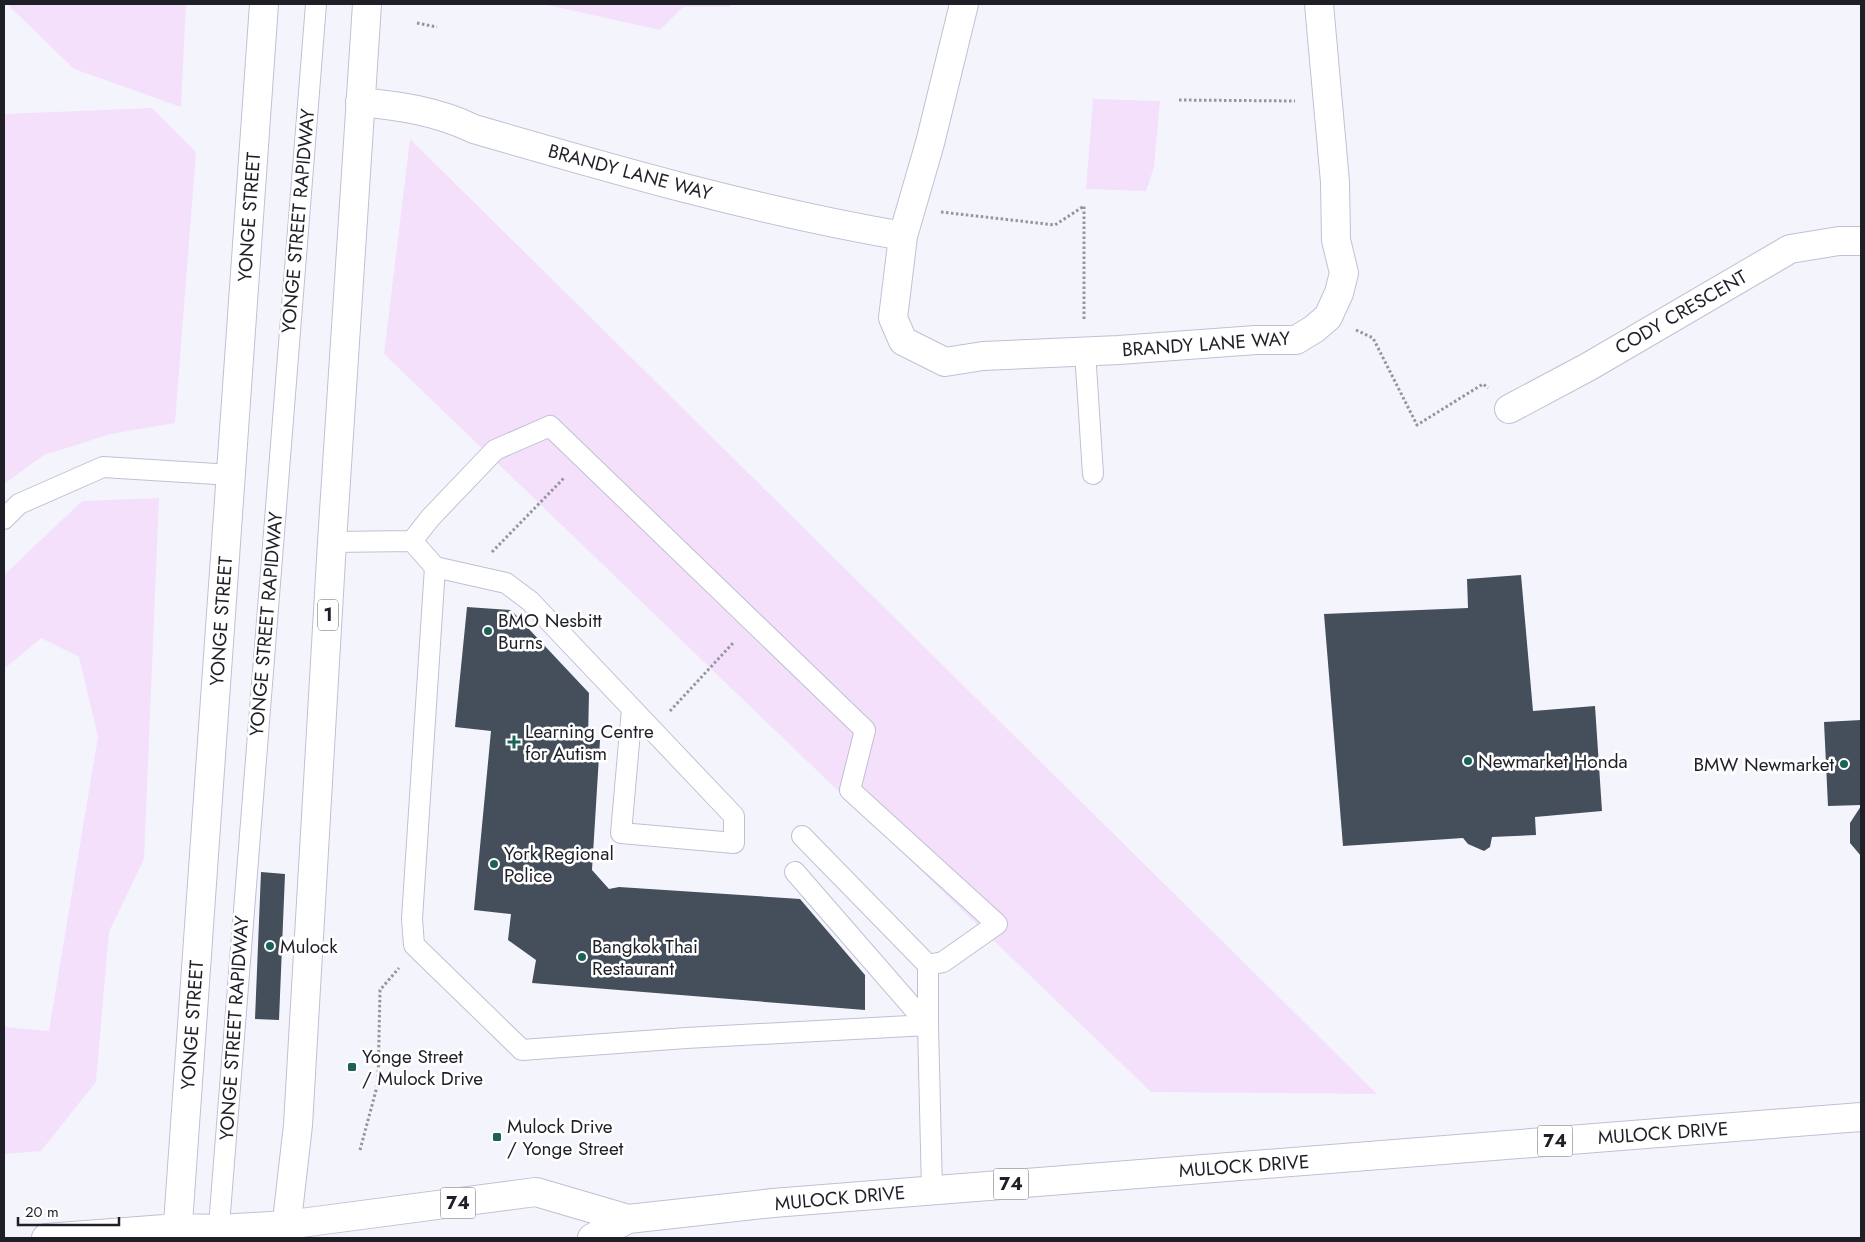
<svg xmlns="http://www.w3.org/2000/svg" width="1865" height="1242" font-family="Jost,sans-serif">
	<rect width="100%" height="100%" fill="#f4f5fc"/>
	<!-- green -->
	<path fill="#f4e0fb" d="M7 4H186L181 107 74 69Z
		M543 4H732L729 7H683L660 30Z
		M1093 99 1160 101 1154 167 1146 191 1086 189Z
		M152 108 196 152 175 423 111 434 44 455 4 484V114Z
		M410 139 1377 1094 1151 1092 384 354Z
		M159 498 144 859 109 932 96 1082 41 1151 4 1154V1027L49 1031 98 737 79 657 41 638 4 669V575L82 501Z"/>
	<!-- building -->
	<path fill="#454e5b" d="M1521 575 1533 711 1595 706 1602 811 1535 817 1536 835 1492 837 1490 847 1484 851 1468 844 1463 838 1343 846 1324 614 1468 608 1467 579Z
		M467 607 511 610 589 693 588 740H600L592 870 609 889 619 887 800 899 865 975V1010L532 983 536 960 508 940 511 914 474 910 491 731 455 727Z
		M1861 720V805L1828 806 1824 722Z
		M1861 806V856L1850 843V823Z
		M261 872 285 874 279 1020 255 1019Z"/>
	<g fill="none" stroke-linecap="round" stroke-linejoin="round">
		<!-- service casing -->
		<g stroke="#bec1d3" stroke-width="22">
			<path id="service" d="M1085 351 1093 474
				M4 519 19 504 103 467 232 475
				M412 541 431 517 495 450 550 426 865 730 850 790 997 924 943 962 928 965
				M332 542 412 541 435 567 412 919 414 945 522 1050 686 1038 928 1025 932 1190
				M435 567 506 583 530 601 734 816V843L621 833 632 709
				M802 836 928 965V1025
				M795 872 928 1025
				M218 1238 316 4"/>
		</g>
		<!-- minor casing -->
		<g stroke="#bec1d3" stroke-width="30">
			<path id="minor" d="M964 4 930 143 903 236 893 318 903 341 945 362 983 356 1119 350 1256 340H1296L1314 329 1328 317 1339 293 1344 273 1336 240 1335 182 1319 4
				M360 102C400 106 437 111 474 129 615 170 757 211 903 236
				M1509 409 1588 367 1790 249 1839 241H1861"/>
		</g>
		<!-- primary casing -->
		<g stroke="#bec1d3" stroke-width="30">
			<path id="primary" d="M46 1238 178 1228 219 1229 286 1225 536 1192 628 1219
				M177 1238 264 4
				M285 1238 298 1125 332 542 367 4
				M592 1238 628 1219 773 1203 1861 1117"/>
		</g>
		<!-- path -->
		<path stroke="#95969d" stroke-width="3" stroke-dasharray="2.5 2.5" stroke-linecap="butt" d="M417 23 437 27
			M1179 100 1295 101
			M941 212 1055 225 1084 206V320
			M1356 330 1373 338 1417 425 1483 384 1488 388
			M492 552 564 478
			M670 711 734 642
			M360 1150 378 1083 380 990 399 968"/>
		<!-- service -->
		<use href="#service" stroke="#fff" stroke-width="20"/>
		<!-- minor -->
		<use href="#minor" stroke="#fff" stroke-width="28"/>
		<!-- primary -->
		<use href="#primary" stroke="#fff" stroke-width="28"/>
	</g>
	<!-- markers -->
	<g fill="#1b6357" stroke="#fff" stroke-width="2">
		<circle cx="488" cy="631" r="5"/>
		<path d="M511.5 734.5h5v5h5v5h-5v5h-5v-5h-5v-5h5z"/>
		<circle cx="1468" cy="761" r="5"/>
		<circle cx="1844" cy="764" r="5"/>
		<circle cx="494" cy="864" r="5"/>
		<circle cx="270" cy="946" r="5"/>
		<circle cx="582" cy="957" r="5"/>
		<rect x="347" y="1062" width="10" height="10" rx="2.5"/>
		<rect x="492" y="1132" width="10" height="10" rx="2.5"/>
	</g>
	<g text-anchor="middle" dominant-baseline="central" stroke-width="5" stroke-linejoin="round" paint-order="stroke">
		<!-- shield labels -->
		<g fill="#fff" stroke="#626368" stroke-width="1">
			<rect x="318" y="599.5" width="20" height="31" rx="4"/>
			<rect x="1537.5" y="1125.5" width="35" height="31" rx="4"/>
			<rect x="993.5" y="1168.5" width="35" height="31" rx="4"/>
			<rect x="440.5" y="1187.5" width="35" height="31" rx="4"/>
		</g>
		<g font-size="18" font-weight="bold" fill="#1f2027">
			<text x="328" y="615">1</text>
			<text x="1555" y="1141">74</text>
			<text x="1011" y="1184">74</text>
			<text x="458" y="1203">74</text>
		</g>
		<!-- street labels -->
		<g font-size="19" fill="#1f2027" stroke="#fff">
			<text transform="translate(630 172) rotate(15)">BRANDY LANE WAY</text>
			<text transform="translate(249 217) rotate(-86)">YONGE STREET</text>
			<text transform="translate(298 221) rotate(-85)">YONGE STREET RAPIDWAY</text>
			<text transform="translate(1681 312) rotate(-30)">CODY CRESCENT</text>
			<text transform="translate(1206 344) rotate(-4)">BRANDY LANE WAY</text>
			<text transform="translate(221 621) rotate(-86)">YONGE STREET</text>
			<text transform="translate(266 624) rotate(-85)">YONGE STREET RAPIDWAY</text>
			<text transform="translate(192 1025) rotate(-86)">YONGE STREET</text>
			<text transform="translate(234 1028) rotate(-86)">YONGE STREET RAPIDWAY</text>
			<text transform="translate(1663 1133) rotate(-4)">MULOCK DRIVE</text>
			<text transform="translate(1244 1166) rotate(-4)">MULOCK DRIVE</text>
			<text transform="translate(840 1198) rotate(-5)">MULOCK DRIVE</text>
		</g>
		<!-- poi labels -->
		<g font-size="19" fill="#1f2027" stroke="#fff" text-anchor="start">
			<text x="498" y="620">BMO Nesbitt<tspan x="498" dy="22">Burns</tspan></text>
			<text x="525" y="731">Learning Centre<tspan x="525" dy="22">for Autism</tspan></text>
			<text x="1478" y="761">Newmarket Honda</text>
			<text x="1834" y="764" text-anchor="end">BMW Newmarket</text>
			<text x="504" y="853">York Regional<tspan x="504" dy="22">Police</tspan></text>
			<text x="280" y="946">Mulock</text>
			<text x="592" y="946">Bangkok Thai<tspan x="592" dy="22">Restaurant</tspan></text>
			<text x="362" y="1056">Yonge Street<tspan x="362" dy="22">/ Mulock Drive</tspan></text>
			<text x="507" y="1126">Mulock Drive<tspan x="507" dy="22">/ Yonge Street</tspan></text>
		</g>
	</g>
	<!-- border -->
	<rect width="1865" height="1242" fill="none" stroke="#1f2027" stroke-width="10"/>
	<!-- scale -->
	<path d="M18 1217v8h101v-8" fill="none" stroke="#1f2027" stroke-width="2.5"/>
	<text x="25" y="1217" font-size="15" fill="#1f2027" stroke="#ffffff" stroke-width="4" paint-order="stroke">20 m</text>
</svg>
